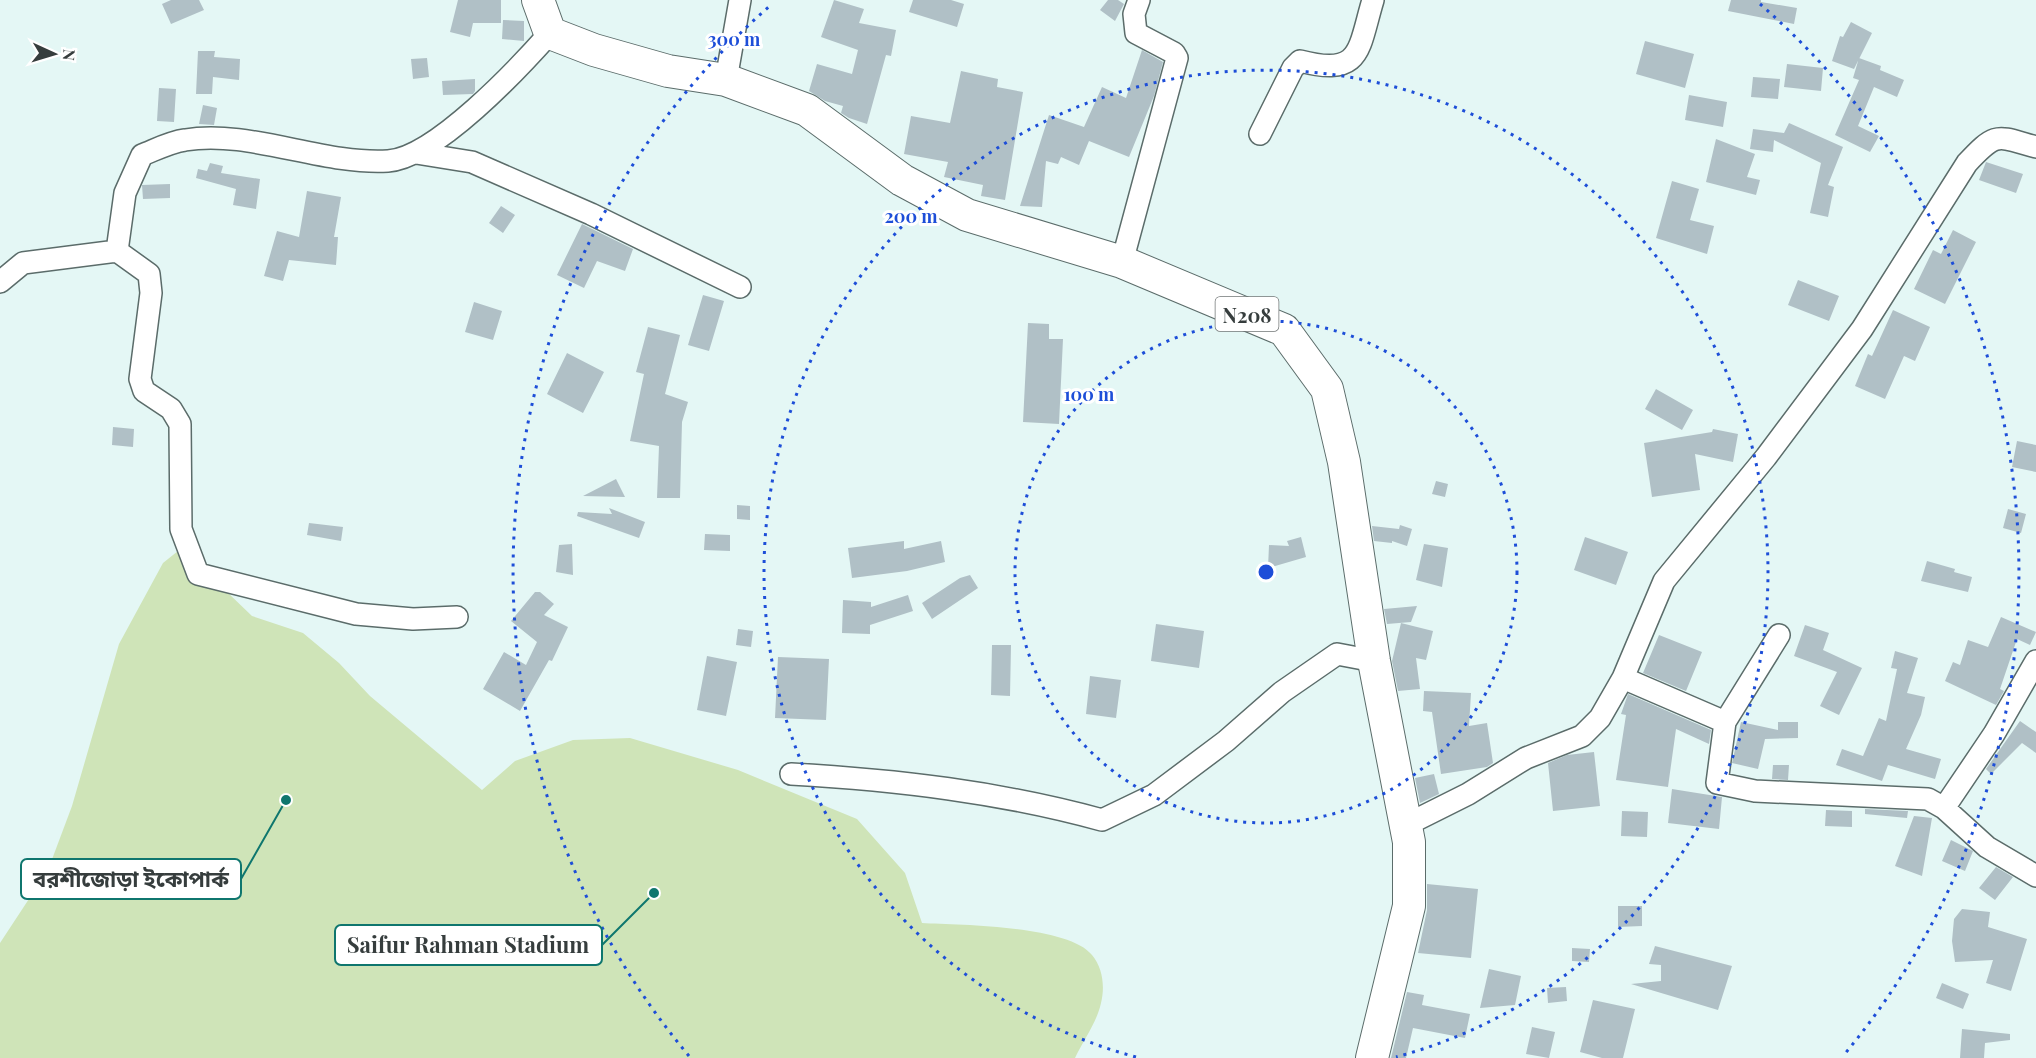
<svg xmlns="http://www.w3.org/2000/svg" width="2036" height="1058" font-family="'Playfair Display','Noto Sans Bengali',serif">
	<rect width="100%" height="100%" fill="#e4f7f5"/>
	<!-- green -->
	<path fill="#cfe4b8" d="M183 547 205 562 226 591 252 616 303 633 339 663 370 696 482 790 515 761 573 740 630 738 738 770 857 819 905 873 922 923C959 925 1068 925 1092 955 1103 968 1105 987 1101 1003 1097 1022 1083 1041 1075 1058H0V943L48 870 72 806 119 644 163 563Z"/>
	<!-- building -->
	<path fill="#b0c0c6" d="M171 0H199L204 10 171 24 162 4Z
		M458 0H501V23H473L470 37 450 32Z
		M834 0 864 9 859 23 896 30 891 56 886 55 867 124 849 118 841 113 843 106 825 101 809 91 817 64 852 74 858 50 821 37Z
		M913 0H951L964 4 957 27 909 12Z
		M1108 0H1118L1124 4 1115 21 1100 10Z
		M1731 0H1761V2L1797 8 1794 24 1728 11Z
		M503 20 524 21V41L502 39Z
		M1851 22 1872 33 1854 69 1832 61 1840 36 1843 37Z
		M1645 41 1694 54 1685 88 1636 74Z
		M1142 50 1163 62 1154 96 1129 157 1089 141 1079 165 1061 157 1058 164 1046 161 1042 207 1020 206 1049 115 1084 127 1102 87 1126 98Z
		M198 51H215L214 57 240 59 239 80 213 77 212 94H196Z
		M427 58 429 77 413 79 411 59Z
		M1859 58 1881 66 1880 70 1904 80 1897 97 1874 87 1858 126 1879 136 1870 152 1835 135 1859 80 1853 78Z
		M1787 64 1823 68 1821 91 1784 87Z
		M961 71 998 79 997 87 1023 92 1005 200 981 196 983 185 944 177 948 162 904 154 911 116 950 123Z
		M1753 77 1780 79 1778 99 1751 97Z
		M475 79V91L473 94 443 95 442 81Z
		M159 88 176 89 174 122 157 121Z
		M1689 95 1727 102 1723 127 1685 120Z
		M203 105 217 108 214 125 199 124Z
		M1789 123 1843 147 1828 185 1834 187 1828 217 1810 213 1821 163 1774 140 1773 152 1750 149 1753 129 1784 133Z
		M1716 139 1755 154 1747 177 1760 180 1756 195 1706 182Z
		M1986 162 2023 174 2016 193 1979 180Z
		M210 163 223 166 221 173 260 179 256 209 233 205 236 189 196 178 198 169 207 171Z
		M1672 181 1699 189 1690 220 1714 226 1707 254 1656 238Z
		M170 184V198L143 199 142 185Z
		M307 191 341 197 334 237H338L336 265 289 260 283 281 264 276 277 231 299 237Z
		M501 206 515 215 503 233 489 223Z
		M582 224 633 249 625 271 597 261 584 288 557 275Z
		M1953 230 1976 242 1945 304 1914 289 1933 250 1941 254Z
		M1798 280 1839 296 1829 321 1788 305Z
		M703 295 724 301 709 351 688 345Z
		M474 302 502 311 493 340 465 332Z
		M1893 310 1930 327 1915 361 1904 356 1885 399 1855 386 1868 354 1872 356Z
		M1028 323 1049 324V339H1063L1059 424 1023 422Z
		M648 327 680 335 665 394 688 402 682 422 680 498H657L659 446 630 441 644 374 636 372Z
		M567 353 604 372 583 413 547 394Z
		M1656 389 1693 410 1682 430 1645 409Z
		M113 427 134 429 133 447 112 445Z
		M1713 429 1738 434 1733 462 1695 454 1700 490 1652 497 1644 443 1712 432Z
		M2017 441 2036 445V472L2012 467Z
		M616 479 625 497 583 496Z
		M1436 481 1448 484 1445 497 1432 494Z
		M737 505 750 506V520L737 519Z
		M609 508 645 522 639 538 577 516 578 512 612 514Z
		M2008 509 2026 514 2021 533 2003 528Z
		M309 523 343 527 341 541 307 535Z
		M1400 525 1412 529 1407 546 1392 541V543L1374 541 1372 526 1399 529Z
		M705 534 730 535V551L704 550Z
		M1301 537 1306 557 1268 568 1269 545 1289 546 1287 541Z
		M1585 537 1628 552 1616 585 1574 570Z
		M904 541V549L941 541 945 562 907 571 852 578 848 548Z
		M572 544 573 575 556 572 559 545Z
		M1424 544 1448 548 1442 587 1416 580Z
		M1927 561 1955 569 1954 572 1972 577 1968 592 1921 581Z
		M970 575 978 588 932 619 922 603 960 578Z
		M535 592H540L554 604 544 615 568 627 552 661 549 660 520 711 483 689 504 652 526 665 537 642 511 621Z
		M908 595 913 611 870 625V634L842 633 843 600 871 602V607Z
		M1417 606 1411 622 1387 624 1384 609Z
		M2001 617 2036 632 2030 645 2017 639 2000 689 2004 691 1996 705 1945 681 1953 662 1960 665 1968 640 1988 647Z
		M1401 623 1433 631 1426 660 1416 658 1420 689 1398 691 1392 661Z
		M1156 624 1204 631 1199 668 1151 661Z
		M1805 625 1829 633 1823 650 1862 668 1839 715 1820 706 1837 672 1794 656Z
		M738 629 753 631 751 647 736 645Z
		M1659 635 1702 652 1686 691 1643 673Z
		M992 645H1011L1010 696 991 695Z
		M1895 651 1918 658 1907 693 1925 697 1921 715 1906 749 1941 759 1935 779 1888 765 1882 781 1836 765 1842 749 1863 756 1879 718 1886 721 1897 669 1891 668Z
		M707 656 737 662 726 716 697 710Z
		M778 657 829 659 826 720 775 718Z
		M1090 676 1121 680 1116 718 1086 714Z
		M1424 691 1471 693 1469 726 1487 723 1493 763 1487 767 1441 774 1432 712 1423 711Z
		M1628 694 1711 730 1709 744 1676 729 1668 787 1616 780 1626 715 1621 714Z
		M2020 721 2036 732V753L2022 743 1991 774 1986 769Z
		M1741 722 1778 730V722H1798V738L1765 739 1758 769 1732 763Z
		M1594 752 1600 806 1553 811 1548 763 1567 755Z
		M1773 765H1789L1788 780 1772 779Z
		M1434 774 1439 794 1420 803 1415 778Z
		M1672 789 1722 797 1719 829 1668 823Z
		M1865 809 1908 811 1907 818 1865 814Z
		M1826 810 1852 811V827L1825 826Z
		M1622 811 1648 812 1647 837 1621 836Z
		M1914 816 1932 818 1922 876 1895 866Z
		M1951 840 1973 851 1965 871 1942 861Z
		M1996 867 2013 877 1995 900 1979 888Z
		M1427 884 1478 889 1471 958 1418 953 1427 910Z
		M1618 906H1642V926L1618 927Z
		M1962 909 1990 912 1988 927 2027 939 2011 991 1986 983 1993 960 1955 962 1952 941 1954 919Z
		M1655 946 1732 966 1718 1010 1631 984 1661 981V965L1649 964Z
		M1572 948 1590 949 1589 962 1572 961Z
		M1489 969 1521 976 1515 1005 1480 1008Z
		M1942 983 1969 994 1963 1009 1936 998Z
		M1566 987 1567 1001 1548 1003 1547 988Z
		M1407 992 1424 995 1422 1005 1470 1014 1465 1038 1413 1028 1406 1058H1391Z
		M1593 1000 1635 1009 1623 1058H1602L1580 1052Z
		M1532 1027 1555 1032 1549 1058 1526 1054Z
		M1962 1029 2010 1034V1040L1985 1043 1984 1058H1960Z"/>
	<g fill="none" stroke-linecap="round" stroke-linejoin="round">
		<!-- minor casing -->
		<g stroke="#5b6c6a" stroke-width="24">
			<path id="minor" d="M726 80 740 0
				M1260 134 1293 68 1300 61C1362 77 1358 50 1373 0
				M416 153 472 162 591 214 740 287
				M117 251 149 274 151 293 140 379 144 391 171 409 180 424 181 529 198 574 356 614 413 619 457 617
				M1122 262 1177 58 1174 53 1136 33 1134 14 1139 0
				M0 282 23 263 117 251 125 193 142 155C155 150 170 142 185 140 248 129 322 165 388 161 435 158 519 68 550 33
				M1779 635 1725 722 1717 783 1755 791 1928 799 1944 808 1987 847 2036 876
				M1623 678 1725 722
				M791 774C897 780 1000 792 1102 820L1154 795 1226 741 1282 692 1337 654 1374 661
				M1944 808 1994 734 2036 661
				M1406 825 1468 794 1526 758 1582 736 1600 718 1623 678 1664 581 1766 457 1862 329 1967 163C1997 131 1996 136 2036 147"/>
		</g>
		<!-- highway casing -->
		<g stroke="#5b6c6a" stroke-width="34">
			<path id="highway" d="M538 0 550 33 594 50 668 71 726 80 807 110 902 180 967 215 1122 262 1284 330 1327 389 1344 462 1374 661 1409 842V906L1372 1058"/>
		</g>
		<!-- minor -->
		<use href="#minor" stroke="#fff" stroke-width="21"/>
		<!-- highway -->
		<use href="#highway" stroke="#fff" stroke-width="32"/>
	</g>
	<!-- distance rings -->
	<g fill="none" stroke="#1d4ed8" stroke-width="3" stroke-dasharray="3 6">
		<circle cx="1266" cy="572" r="251"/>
		<path d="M1136 1057A502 502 0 1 1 1396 1057"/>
		<path d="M689 1056A753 753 0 0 1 772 4M1760 4A753 753 0 0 1 1843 1056"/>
	</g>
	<g text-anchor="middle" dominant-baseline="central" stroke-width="6" stroke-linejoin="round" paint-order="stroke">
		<!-- shield labels -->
		<rect fill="#fff" stroke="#727777" stroke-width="1.5" x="1215.5" y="297" width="63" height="34" rx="4.5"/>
		<g font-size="20" font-weight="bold" fill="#363d3d">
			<text x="1247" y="314">N208</text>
		</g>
	</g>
	<circle cx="1266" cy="572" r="9" fill="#1d4ed8" stroke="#fff" stroke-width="3"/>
	<g font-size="18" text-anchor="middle" font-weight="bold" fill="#1d4ed8" stroke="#fff" stroke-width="6" stroke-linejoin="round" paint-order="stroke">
		<text x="734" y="46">300 m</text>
		<text x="911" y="223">200 m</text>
		<text x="1089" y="401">100 m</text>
	</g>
	<!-- callouts -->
	<path fill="none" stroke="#0f766e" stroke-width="2" d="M286 800L241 879M654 893L602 945"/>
	<g fill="#0f766e" stroke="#fff" stroke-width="2">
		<circle cx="286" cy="800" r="6"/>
		<circle cx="654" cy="893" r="6"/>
	</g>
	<g fill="#fff" stroke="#0f766e" stroke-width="2">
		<rect x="21" y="859" width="220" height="40" rx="6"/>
		<rect x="335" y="925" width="267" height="40" rx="6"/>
	</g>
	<g font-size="22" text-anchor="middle" font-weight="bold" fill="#363d3d">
		<text x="131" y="887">বরশীজোড়া ইকোপার্ক</text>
		<text x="468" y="953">Saifur Rahman Stadium</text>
	</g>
	<!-- north arrow -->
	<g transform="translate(54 54) rotate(94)" stroke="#ffffff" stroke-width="4.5" paint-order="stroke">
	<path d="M0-4.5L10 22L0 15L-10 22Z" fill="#363d3d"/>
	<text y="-9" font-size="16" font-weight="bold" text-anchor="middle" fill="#363d3d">N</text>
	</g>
</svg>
